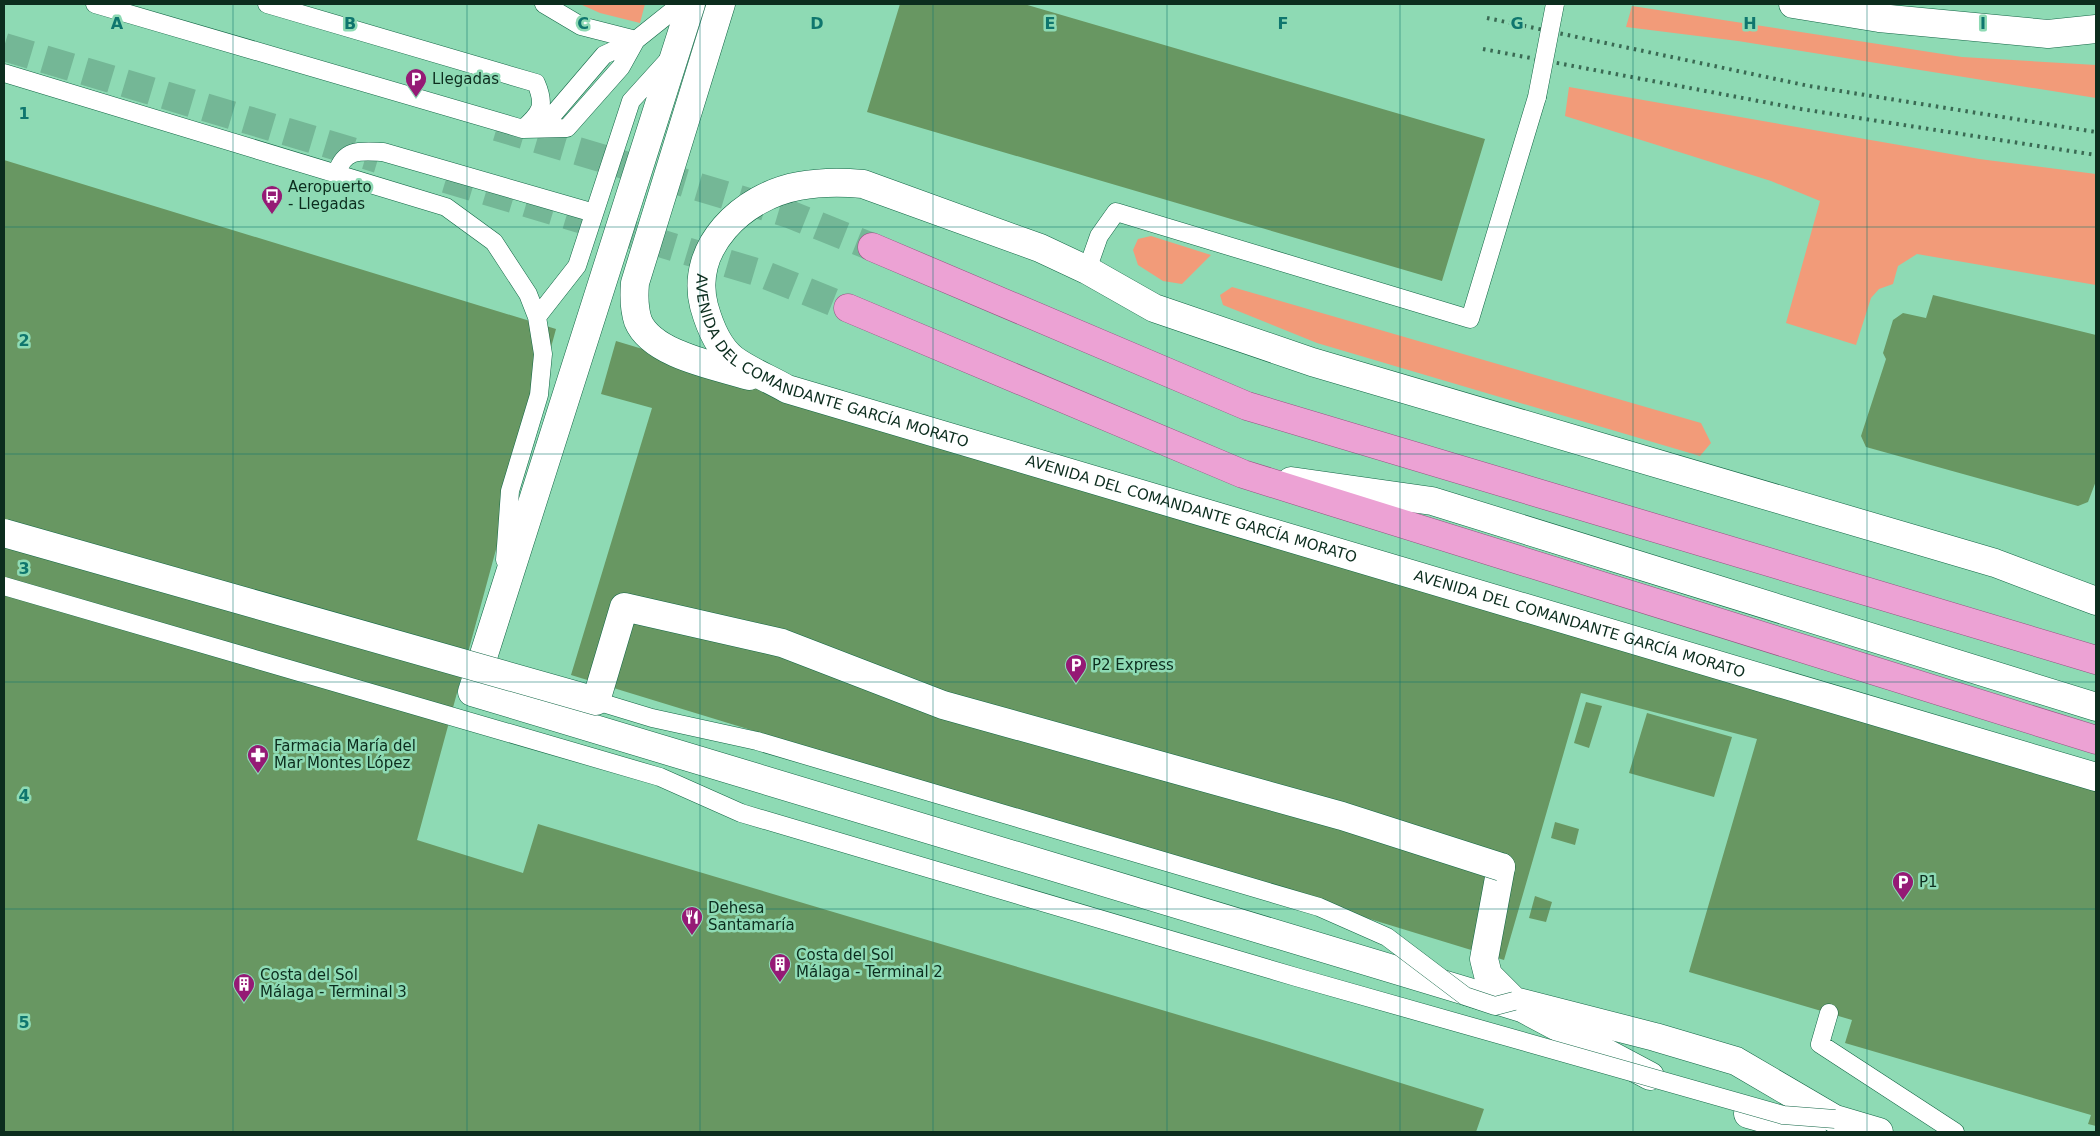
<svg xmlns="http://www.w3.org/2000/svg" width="2100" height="1136" font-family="'DejaVu Sans',sans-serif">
	<rect width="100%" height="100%" fill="#8edab4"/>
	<!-- green -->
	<path fill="#f29b79" d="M580 4H645L640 23 600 13Z
		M1632 6 1962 57 2096 65V98L1738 41 1626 27Z
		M1569 87 1979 159 2096 174V285L1917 254 1898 266 1893 284 1879 289 1871 298 1856 345 1786 323 1820 201 1771 181 1565 116Z
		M1151 236 1211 255 1182 284 1163 281 1138 265 1133 250 1138 239Z
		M1232 287 1701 423 1711 443 1700 456 1317 343 1223 305 1220 295Z"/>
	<!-- building -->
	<path fill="#689762" d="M900 4H1024L1485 139 1442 281 867 112Z
		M4 160 556 329 417 840 523 873 538 824 1276 1044 1484 1109 1476 1132H4Z
		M1933 295 2096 335V481L2088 502 2078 506 1866 447 1861 436 1886 359 1883 353 1893 320 1903 313 1926 318Z
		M616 341 2096 786V1126L2088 1124 2091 1115 1845 1043 1852 1020 1689 972 1757 739 1581 693 1504 960 571 675 652 408 601 394Z
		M1586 702 1602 706 1589 748 1574 743Z
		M1647 713 1732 737 1714 797 1629 773Z
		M1555 822 1579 829 1575 845 1551 838Z
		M1535 896 1552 902 1546 922 1529 918Z"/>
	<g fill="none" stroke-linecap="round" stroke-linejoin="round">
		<!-- primary-tunnel -->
		<path stroke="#74b796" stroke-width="28" stroke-dasharray="28 14" stroke-linecap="butt" d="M4 47 378 159
			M497 127 789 214 872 247
			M446 179 763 274 848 308"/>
		<!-- lane casing -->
		<g stroke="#106544" stroke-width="19">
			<path id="lane" d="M95 4 523 129 567 128 621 67 636 40 581 26 544 4
				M267 4 536 83C546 106 541 113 523 129
				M4 73 446 207 494 242 528 294 537 317 543 354 539 395 510 491 505 560
				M530 126 551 117 604 55 636 40 681 4
				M337 172C345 148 361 151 383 152L594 213
				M1087 270 1099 236 1116 212 1470 319 1537 97
				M537 317 577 266 631 101 669 59
				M1829 1013 1820 1044 1955 1132"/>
		</g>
		<!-- secondary casing -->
		<g stroke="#106544" stroke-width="29">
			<g id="secondary">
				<path d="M691 4 472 692 1522 1008 1650 1076"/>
				<path d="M721 4 635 283C634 295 634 309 638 321 652 355 717 366 749 376"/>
				<path d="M1793 4 1879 18 2048 34 2096 29"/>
				<path d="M1291 481 1432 501 2096 707"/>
				<path id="s1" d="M2096 601 1995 563 1312 362 1154 308 1087 270 1040 248 863 184C842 182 820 182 799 186 743 196 689 247 704 306 709 324 718 347 733 359 749 371 770 379 787 389L2096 777"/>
				<path d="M1501 867 1484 959 1488 975 1514 1001 1655 1037 1736 1061 1835 1119 1879 1132"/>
				<path d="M1748 1114 1812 1132"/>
			</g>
		</g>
		<!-- primary casing -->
		<g stroke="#955181" stroke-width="29">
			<path id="primary" d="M872 247 1247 406 2096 660
				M848 308 1243 474 2096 740"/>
		</g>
		<!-- lane -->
		<use href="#lane" stroke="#fff" stroke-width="18"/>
		<!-- secondary -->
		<use href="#secondary" stroke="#fff" stroke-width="28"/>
		<!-- primary -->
		<use href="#primary" stroke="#eca2d4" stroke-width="28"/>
		<!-- rail -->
		<path stroke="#3a6a53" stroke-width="4" stroke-dasharray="2.5 5" stroke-linecap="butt" d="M1487 18 1809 86 2096 132
			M1483 49 1801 109 2096 155"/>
		<!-- lane-bridge casing -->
		<g stroke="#106544" stroke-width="19" stroke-linecap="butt">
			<path id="lane-bridge" d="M1537 97 1555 4
				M4 586 660 777 741 813 1296 977 1783 1115 1835 1119
				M596 701 652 718 757 741 1319 907 1387 937 1465 996 1495 1006 1514 1001"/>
		</g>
		<!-- secondary-bridge casing -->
		<g stroke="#106544" stroke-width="29" stroke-linecap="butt">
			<path id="secondary-bridge" d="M4 533 596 701 624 607 782 643 943 705 1342 816 1501 867"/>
		</g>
		<!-- lane-bridge -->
		<use href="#lane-bridge" stroke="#fff" stroke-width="18"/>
		<!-- secondary-bridge -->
		<use href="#secondary-bridge" stroke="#fff" stroke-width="28"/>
	</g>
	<!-- grid -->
	<path fill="none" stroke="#0f766e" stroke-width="1" stroke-opacity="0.55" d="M233 4V1132M467 4V1132M700 4V1132M933 4V1132M1167 4V1132M1400 4V1132M1633 4V1132M1867 4V1132M4 227H2096M4 454H2096M4 682H2096M4 909H2096"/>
	<!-- icons -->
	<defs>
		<g id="parking-pin" transform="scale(1.125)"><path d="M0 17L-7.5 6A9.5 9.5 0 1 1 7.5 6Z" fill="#951a75" stroke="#8edab4"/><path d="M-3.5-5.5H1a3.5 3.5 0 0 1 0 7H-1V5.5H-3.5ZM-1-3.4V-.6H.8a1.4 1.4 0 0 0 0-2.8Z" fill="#fff"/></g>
		<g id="bus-pin" transform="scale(1.125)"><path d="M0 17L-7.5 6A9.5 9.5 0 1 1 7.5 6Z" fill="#951a75" stroke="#8edab4"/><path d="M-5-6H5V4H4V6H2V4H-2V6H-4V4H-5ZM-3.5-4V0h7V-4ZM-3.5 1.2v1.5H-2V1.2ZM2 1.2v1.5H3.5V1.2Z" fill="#fff"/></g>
		<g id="pharmacy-pin" transform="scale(1.125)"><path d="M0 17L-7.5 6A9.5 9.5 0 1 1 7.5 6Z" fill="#951a75" stroke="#8edab4"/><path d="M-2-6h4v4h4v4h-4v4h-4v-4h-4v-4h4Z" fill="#fff"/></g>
		<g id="restaurant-pin" transform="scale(1.125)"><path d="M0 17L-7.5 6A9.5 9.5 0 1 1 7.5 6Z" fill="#951a75" stroke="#8edab4"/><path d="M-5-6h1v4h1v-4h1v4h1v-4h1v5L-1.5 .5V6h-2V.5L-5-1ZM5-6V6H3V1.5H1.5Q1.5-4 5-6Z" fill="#fff"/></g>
		<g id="building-pin" transform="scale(1.125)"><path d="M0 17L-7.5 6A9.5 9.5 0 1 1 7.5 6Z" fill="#951a75" stroke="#8edab4"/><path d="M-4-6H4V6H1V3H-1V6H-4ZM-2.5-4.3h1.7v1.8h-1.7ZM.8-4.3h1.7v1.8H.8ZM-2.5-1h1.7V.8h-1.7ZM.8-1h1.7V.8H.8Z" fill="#fff"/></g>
	</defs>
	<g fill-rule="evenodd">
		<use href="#parking-pin" x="416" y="79"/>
		<use href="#bus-pin" x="272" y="196"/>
		<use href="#parking-pin" x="1076" y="665"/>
		<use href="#pharmacy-pin" x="258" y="755"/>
		<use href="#parking-pin" x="1903" y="882"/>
		<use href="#restaurant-pin" x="692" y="917"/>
		<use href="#building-pin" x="780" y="964"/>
		<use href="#building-pin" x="244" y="984"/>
	</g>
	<g text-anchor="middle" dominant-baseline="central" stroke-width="5" stroke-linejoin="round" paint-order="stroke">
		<!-- poi labels -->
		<g font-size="15" fill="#0c2d1e" stroke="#8edab4" text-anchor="start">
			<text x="432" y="79">Llegadas</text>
			<text x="288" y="187">Aeropuerto<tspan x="288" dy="17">- Llegadas</tspan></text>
			<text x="1092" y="665">P2 Express</text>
			<text x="274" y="746">Farmacia María del<tspan x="274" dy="17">Mar Montes López</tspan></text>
			<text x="1919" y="882">P1</text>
			<text x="708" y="908">Dehesa<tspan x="708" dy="17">Santamaría</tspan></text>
			<text x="796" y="955">Costa del Sol<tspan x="796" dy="17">Málaga - Terminal 2</tspan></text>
			<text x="260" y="975">Costa del Sol<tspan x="260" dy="17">Málaga - Terminal 3</tspan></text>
		</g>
		<!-- street labels -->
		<g font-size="15" fill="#0c2d1e" stroke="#8edab4">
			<text stroke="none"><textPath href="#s1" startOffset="1679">AVENIDA DEL COMANDANTE GARCÍA MORATO</textPath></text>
			<text stroke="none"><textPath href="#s1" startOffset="2084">AVENIDA DEL COMANDANTE GARCÍA MORATO</textPath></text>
			<text stroke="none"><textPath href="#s1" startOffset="2489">AVENIDA DEL COMANDANTE GARCÍA MORATO</textPath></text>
		</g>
	</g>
	<g font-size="16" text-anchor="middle" font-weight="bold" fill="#0f766e" stroke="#8edab4" stroke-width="5" stroke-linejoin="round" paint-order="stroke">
		<text x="117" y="29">A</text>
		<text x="350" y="29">B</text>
		<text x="583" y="29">C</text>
		<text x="817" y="29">D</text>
		<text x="1050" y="29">E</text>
		<text x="1283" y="29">F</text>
		<text x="1517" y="29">G</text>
		<text x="1750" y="29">H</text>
		<text x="1983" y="29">I</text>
		<text x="24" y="119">1</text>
		<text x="24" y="346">2</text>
		<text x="24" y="574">3</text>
		<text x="24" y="801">4</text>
		<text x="24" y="1028">5</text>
	</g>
	<!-- border -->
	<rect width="2100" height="1136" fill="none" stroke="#0c2d1e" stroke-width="10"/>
</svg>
